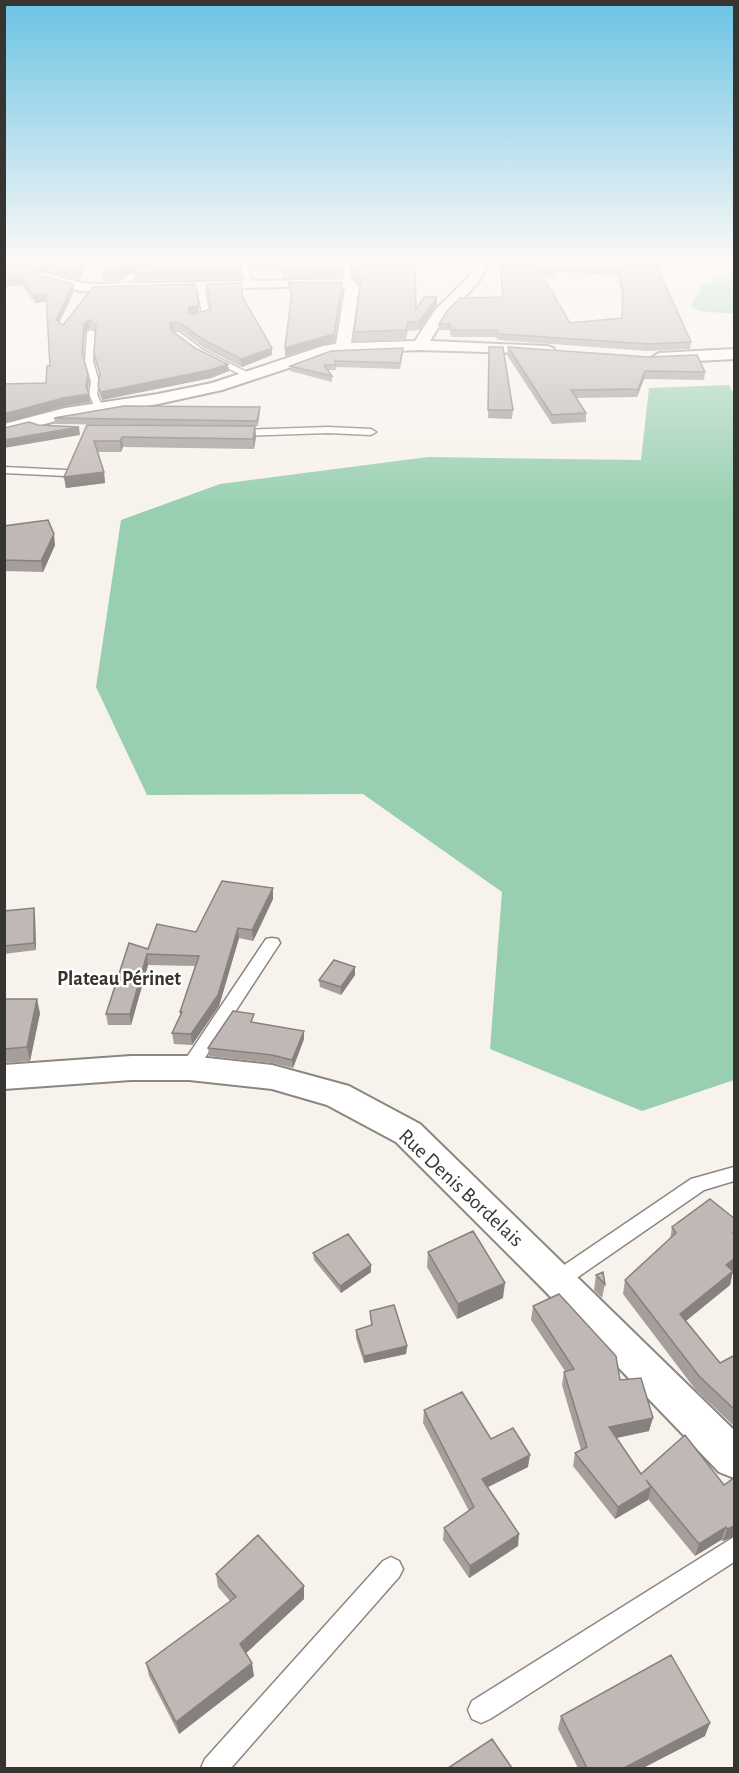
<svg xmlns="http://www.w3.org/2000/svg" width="739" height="1773" font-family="'Alegreya Sans',sans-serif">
	<rect width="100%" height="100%" fill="#f8f2ec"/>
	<!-- green -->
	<path fill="#97cfb0" d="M734 271V314L699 311 691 306 703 285Z
		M729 385 734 394V1080L642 1111 490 1049 502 892 363 794 147 795 96 687 121 520 220 484 428 457 641 460 649 388Z"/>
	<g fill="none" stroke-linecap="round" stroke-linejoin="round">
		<!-- lane casing -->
		<g stroke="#8c8681" stroke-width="3">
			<path id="lane" d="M151 262H160L118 289 111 287Z
				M242 262H249L248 267 253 287 246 285 240 267Z
				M342 262H350L351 285 344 283Z
				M197 284 204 286 210 315 191 320V316L202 314Z
				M91 330 95 332 93 361 99 382 97 394 103 408 99 411 95 408 89 394 91 382 85 361 87 332Z
				M173 332H179L203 350 255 376 248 378 197 354 173 336Z
				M328 427 371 429 376 432 371 435 328 433 235 436 230 433 235 430Z
				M4 467 66 470 71 473 66 476 4 473Z
				M272 938 278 939 280 943 195 1073 189 1074 183 1073 180 1068 183 1063 266 939Z
				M734 1167V1181L704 1190 565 1286 558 1289 551 1286 548 1280 551 1274 691 1179Z
				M734 1537V1562L490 1719 481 1723 472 1719 468 1710 472 1701Z
				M391 1557 399 1561 403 1569 399 1577 231 1768H201L205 1759 383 1561Z"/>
		</g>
		<!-- street casing -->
		<g stroke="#8c8681" stroke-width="4">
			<path id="street" d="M477 262H490L478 283 446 315 430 341 547 346 553 348 555 351 553 354 420 350 331 354 222 390 158 404 67 418 4 435V424L65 408 158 394 212 383 323 346 336 344 345 288 322 286 99 292 81 291 41 280 39 277 41 274 46 273 82 283 99 284 348 279 353 280 359 287 351 343 415 341 435 310 468 278Z
				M734 349V359L659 363 651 358 659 353Z
				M131 1056H189L272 1065 349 1086 420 1124 734 1430V1478L719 1472 545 1291 396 1142 327 1105 272 1089 189 1080H131L4 1089V1065Z"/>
		</g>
		<!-- lane -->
		<use href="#lane" fill="#fff" fill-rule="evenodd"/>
		<!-- street -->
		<use href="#street" fill="#fff" fill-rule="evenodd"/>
	</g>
	<!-- wall -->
	<path fill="#a59e9b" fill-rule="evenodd" d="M4 262H87L79 280 47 271 41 272 39 274V275L73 284 74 291 59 322 63 325 93 287 191 315 211 309 207 284 242 296 272 348V355L242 367 204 348 180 330H173L172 331 229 371 211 378 102 400 99 394 98 386 100 376 95 361 94 353 96 331 90 328 85 332 83 357 88 374 89 382 87 390 90 402 64 406 4 423V384L46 383 50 366 46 302 35 303Z
		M112 262H147L116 281 104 282 103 274Z
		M250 262H341V277L283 278 279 268H251Z
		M352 262 416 309 437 305 419 330 408 331 406 339 354 341V332L360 286 353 278Z
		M642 262H655L691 342 690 349 647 351 498 340 496 337H451L450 330H439V324L502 297 500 273 501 267 644 265 645 264ZM555 272 617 275 622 295V319L570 323 544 277H554Z
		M239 264 241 278 135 281 134 273Z
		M288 282 342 290 334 342 285 356 292 297 288 289Z
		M489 347 513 410 512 419 488 418Z
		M508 347 705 372 704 380 644 379 637 397 576 398 586 413V422L552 424 507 355Z
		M403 353 400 369 336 367V370H328L332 376V382L290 371V366Z
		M260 407V412L258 426H255L256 437 254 449 123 447 121 452H97L104 472 105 483 66 488 64 477 87 425 230 426 55 424 54 418Z
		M4 526 55 545 43 572 4 571Z
		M273 899 253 941 239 938 219 1006 192 1045 174 1044 172 1033 180 1016V1012L195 966 148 965 131 1025H108L106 1014 148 949 196 932Z
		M4 911 35 915 36 950 4 954Z
		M355 967V975L341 995 320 987 319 980Z
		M4 999 40 1013 30 1061 4 1063Z
		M254 1023 304 1039 293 1068 272 1063 209 1056 208 1048Z
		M672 1227 733 1271 730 1285 686 1321 720 1363 735 1355V1427L695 1389 623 1294 625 1280 670 1240Z
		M428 1252 503 1298 457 1319 427 1267Z
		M313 1253 371 1272 341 1293 314 1260Z
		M596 1275 605 1284 602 1298 594 1290Z
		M533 1306 620 1380 649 1431 617 1438 641 1474 724 1485 735 1536 723 1541 721 1540 695 1556 648 1499 615 1519 573 1466 575 1453 581 1450 562 1385 564 1372 565 1371 531 1320Z
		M370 1311 407 1346 406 1354 364 1363 356 1338V1330L371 1325Z
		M424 1410 491 1439 528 1467 488 1487 518 1546 469 1578 443 1540 444 1528 469 1511 423 1423Z
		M216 1574 304 1586V1599L246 1653 254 1676 179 1734 149 1676 146 1663 230 1601 218 1587Z
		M561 1716 705 1736 643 1768H578L558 1729Z"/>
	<!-- shaded-wall -->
	<path fill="#86817e" d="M83 262H87L79 280 78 273Z
		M133 262H147L116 281 115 273Z
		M46 264 47 271 41 272 37 276 36 269 40 265Z
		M21 278 22 285 4 287V279Z
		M342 283V290L334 342 285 356V348Z
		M73 284 74 291 57 328 56 320Z
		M46 294 47 301 35 303 34 296Z
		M437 297V305L419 330V322Z
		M199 305V312L189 315 188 313 189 307Z
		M89 320 90 328 85 332 83 361 82 353 84 324Z
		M172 322 173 330 171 332 170 324Z
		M272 348V355L242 367 241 359Z
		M228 364 229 371 211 378 102 400 101 392Z
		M645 371 644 379 637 397 638 389Z
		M88 374 89 382 87 394 86 386Z
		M89 394 90 402 64 406 4 423V414L63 398Z
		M255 426 256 437 254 449 253 439Z
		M79 427 80 435 4 448V440Z
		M122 437 123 447 121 452 120 441Z
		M104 472 105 483 66 488 64 477Z
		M54 534 55 545 43 572 41 561Z
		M273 888V899L253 941 252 930Z
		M34 908 35 915 36 950 34 943Z
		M238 928 239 938 219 1006 192 1045 191 1034Z
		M147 954 148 965 131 1025 130 1014Z
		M355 967V975L341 995V987Z
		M37 999 40 1013 30 1061 27 1047Z
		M304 1031V1039L293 1068 292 1060Z
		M735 1258V1268L723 1278 726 1265Z
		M371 1265V1272L341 1293 340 1286Z
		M733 1271 730 1285 677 1328 680 1314Z
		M505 1283 503 1298 457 1319 458 1304Z
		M407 1346 406 1354 364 1363V1356Z
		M653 1418 649 1431 606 1440 609 1427Z
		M530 1455 528 1467 480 1491 482 1479Z
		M651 1487 648 1500 615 1519 618 1507Z
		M735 1526V1536L723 1541 727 1529Z
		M726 1527 721 1540 695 1556 699 1544Z
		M519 1534 518 1546 469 1578 470 1566Z
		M304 1586V1599L242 1657 240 1644Z
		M252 1663 254 1676 179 1734 176 1722Z
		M710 1723 705 1736 643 1768H624Z"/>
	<!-- building -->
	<path fill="#c0b8b4" stroke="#86817e" stroke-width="1.5" fill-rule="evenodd" d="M4 262H83L78 273 46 264 40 265 36 269 39 275 73 284 56 320 63 325 93 287 195 284 199 305 189 307 188 313 191 315 211 309 207 284 242 283V296L272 348 241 359 204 340 180 323 172 322 170 324 171 330 195 348 228 364 210 370 101 392 98 386 100 373 94 353 96 325 89 320 84 324 82 353 88 374 86 386 89 394 63 398 4 414V384L46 383 47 366H50L46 294 34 296 21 278 4 279Z
		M112 262H133L115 273 103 274Z
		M149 262H239L241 269 134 273Z
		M280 262H341V269L283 270Z
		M353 262H415L416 309 424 297H437L419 322H408L406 330 354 332 361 279 353 270Z
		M503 262H637L644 265 647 262H655L691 342 648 344 499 334 496 330H451L450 324H439L448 310 460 298 503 297 501 267ZM553 266 617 268 623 289 622 318 570 323 540 271H555Z
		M288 282 342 283 334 334 285 348 292 291Z
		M489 347H503L513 410H488Z
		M508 347 648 357 697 355 705 372 645 371 638 389 571 390 586 413 552 415Z
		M403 348 400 363 335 361 336 365H324L332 376 290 366 331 351Z
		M124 406 260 407 257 421 54 418Z
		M29 422 38 425 79 427 4 440V428Z
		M87 425 255 426 253 439 122 437 120 441H94L104 472 64 477Z
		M48 520 54 534 41 561 4 560V526Z
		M222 881 273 888 252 930 238 928 218 995 191 1034 172 1033 182 1012H180L199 956 147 954 130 1014H106L129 943 148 949 157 924 196 932Z
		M34 908V943L4 946V911Z
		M334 960 355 967 341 987 319 980Z
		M4 999H37L27 1047 4 1049Z
		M233 1011 254 1014 251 1022 304 1031 292 1060 272 1055 208 1048Z
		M710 1199 735 1219V1231L733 1233 735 1234V1258L726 1265 733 1271 680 1314 720 1363 735 1355V1410L699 1376 625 1280 676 1233 672 1227Z
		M473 1231 505 1283 458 1304 428 1252Z
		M348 1234 371 1265 340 1286 313 1253Z
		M603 1272 605 1284 596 1275Z
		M559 1294 616 1356 620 1380 641 1378 653 1418 609 1427 641 1474 685 1435 724 1485 735 1477V1526L727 1529 726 1527 699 1544 646 1480 651 1487 618 1507 575 1453 587 1447 564 1372 574 1369 533 1306Z
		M394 1305 407 1346 364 1356 356 1330 372 1325 370 1311Z
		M462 1392 491 1439 513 1428 530 1455 482 1479 519 1534 470 1566 444 1528 474 1507 424 1410Z
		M258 1535 304 1586 240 1644 252 1663 176 1722 146 1663 236 1597 216 1574Z
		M671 1655 710 1723 624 1768H587L561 1716Z
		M492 1739 512 1768H448Z"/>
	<!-- sky -->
	<linearGradient id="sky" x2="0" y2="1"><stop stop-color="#6ac3e4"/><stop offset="0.51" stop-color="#fcf9f6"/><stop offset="1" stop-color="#fcf9f6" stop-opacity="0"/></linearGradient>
	<rect width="739" height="511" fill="url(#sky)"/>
	<g text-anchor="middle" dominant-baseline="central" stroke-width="5" stroke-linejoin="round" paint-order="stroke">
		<!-- neighbourhood labels -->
		<g font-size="20" font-weight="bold" fill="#36322d" stroke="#fff">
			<text x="119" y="979">Plateau Périnet</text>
		</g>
		<!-- near-street labels -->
		<g font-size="21" fill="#373532" stroke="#fff">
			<text transform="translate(461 1188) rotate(43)">Rue Denis Bordelais</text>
		</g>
	</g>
	<!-- border -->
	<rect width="739" height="1773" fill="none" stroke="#373532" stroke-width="12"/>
</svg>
